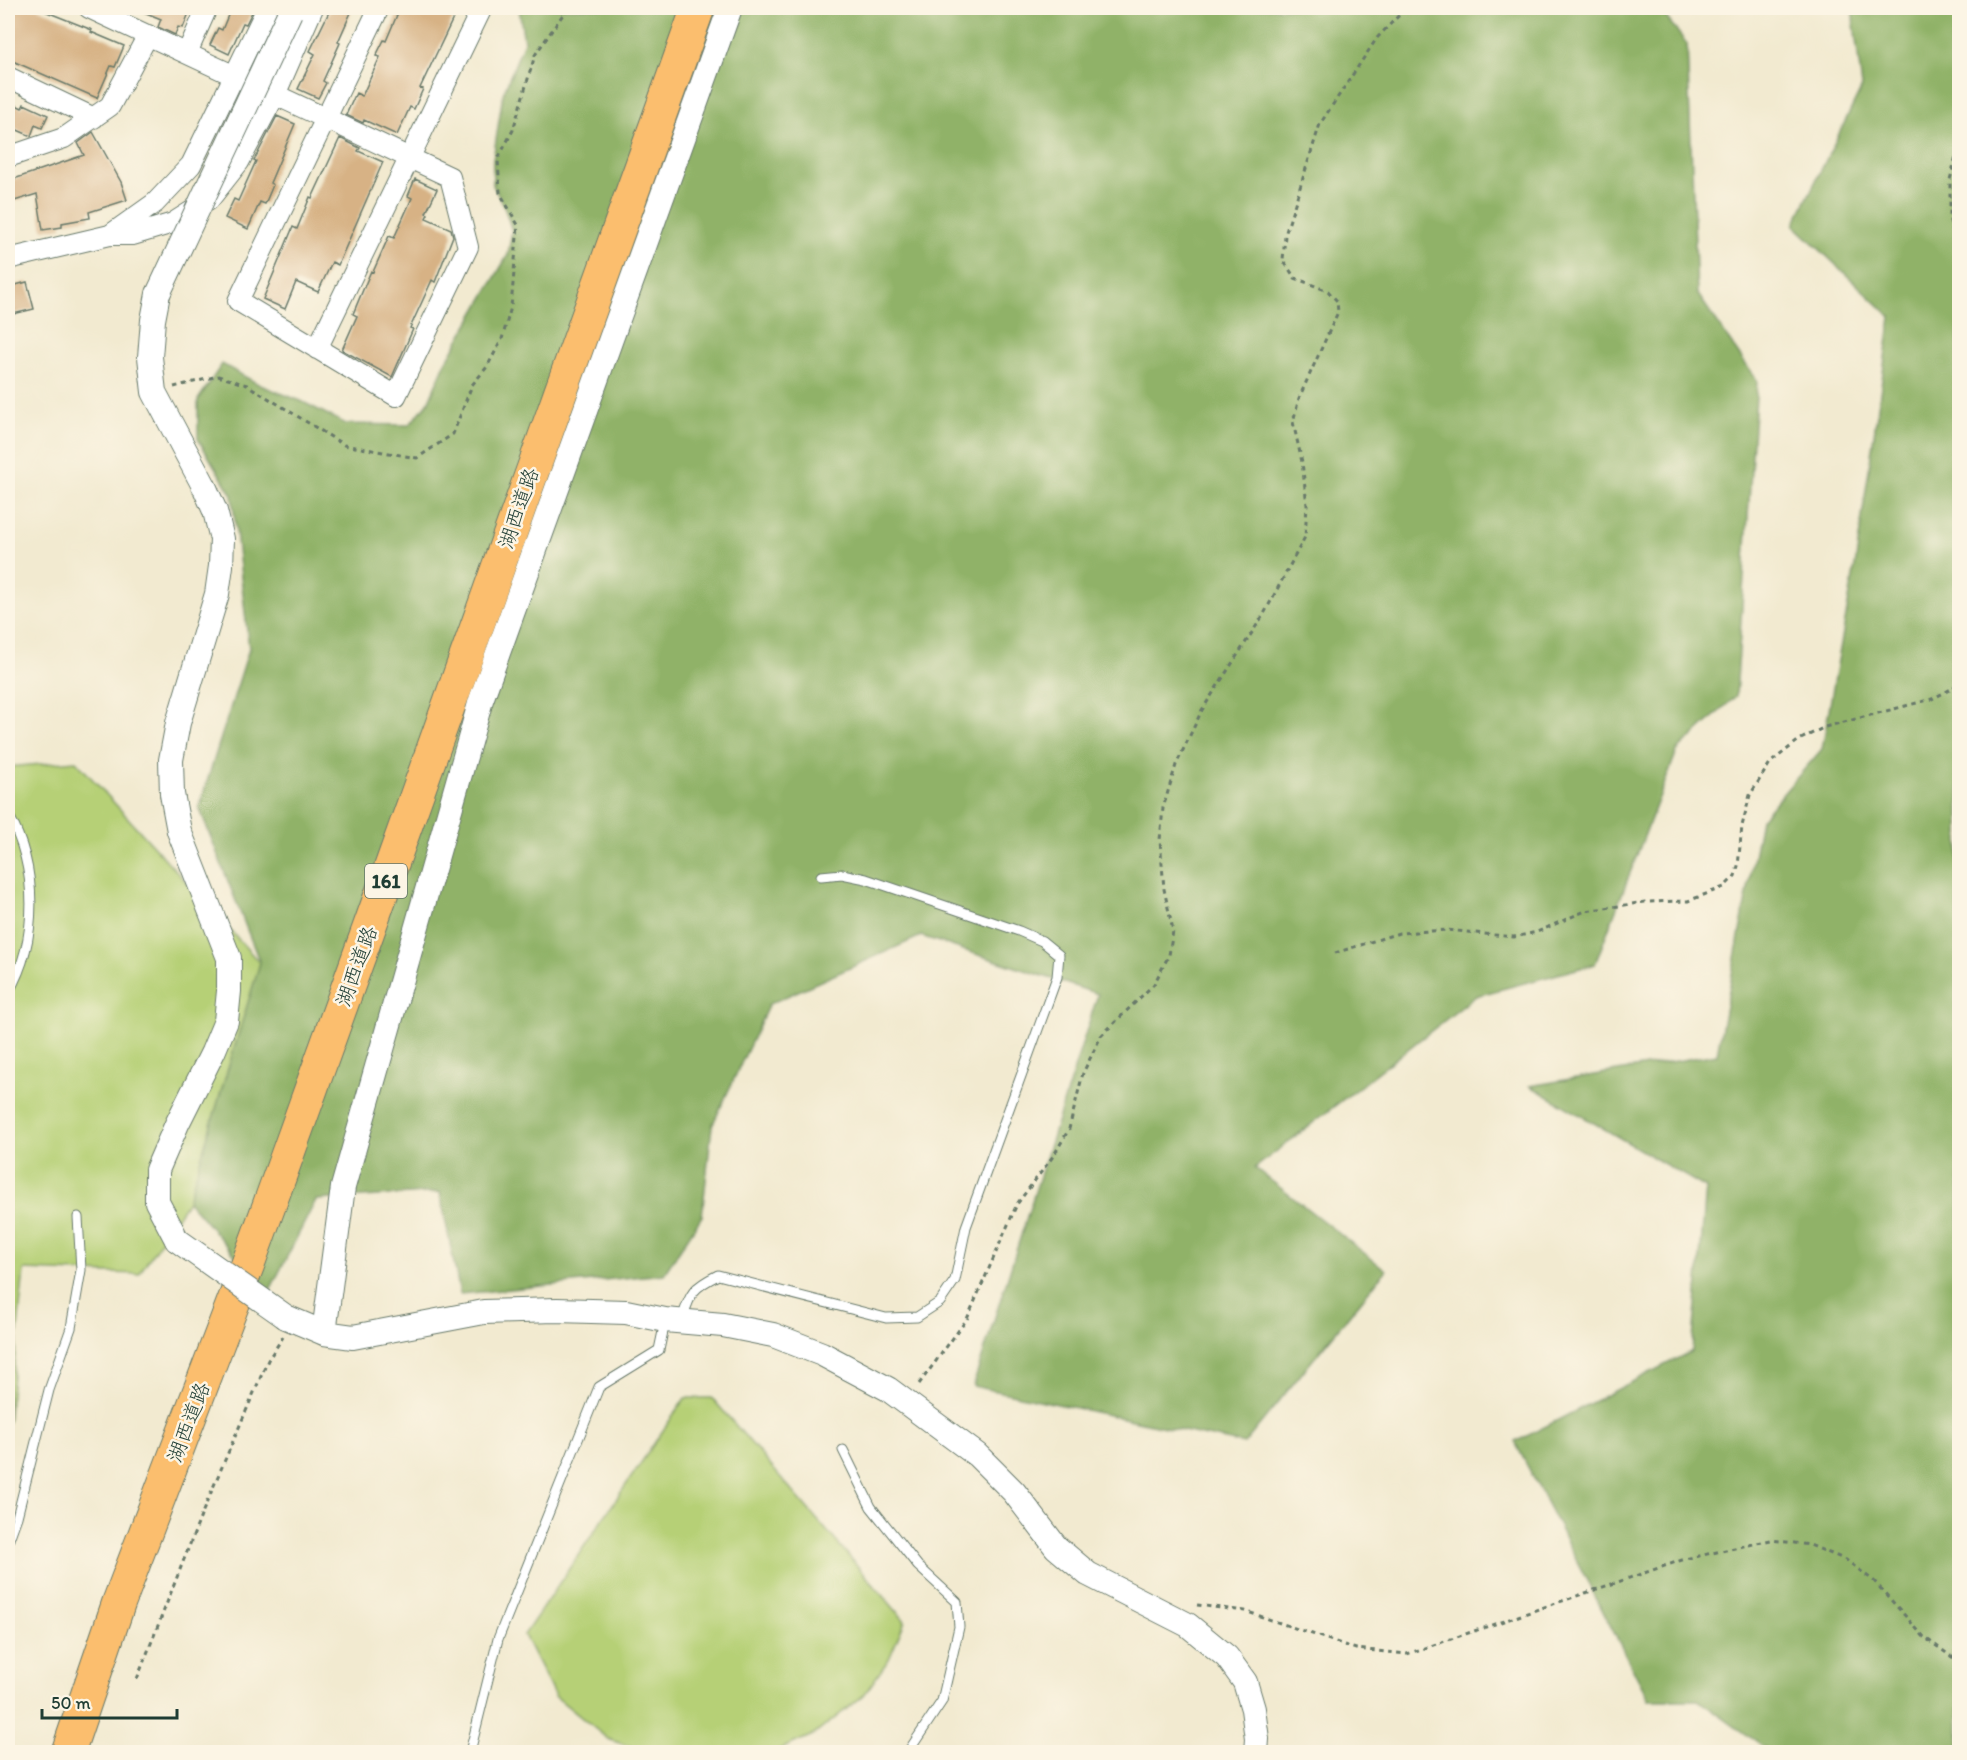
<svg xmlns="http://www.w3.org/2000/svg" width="1967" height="1760" font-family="Itim,'Klee One',sans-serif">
	<rect width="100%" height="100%" fill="#fcf5e5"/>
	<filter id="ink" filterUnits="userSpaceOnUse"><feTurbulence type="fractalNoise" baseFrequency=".0167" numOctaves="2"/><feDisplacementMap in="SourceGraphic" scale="12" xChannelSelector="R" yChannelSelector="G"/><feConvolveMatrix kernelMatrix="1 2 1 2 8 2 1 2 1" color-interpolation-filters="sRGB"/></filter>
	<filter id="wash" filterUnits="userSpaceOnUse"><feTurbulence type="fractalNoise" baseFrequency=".008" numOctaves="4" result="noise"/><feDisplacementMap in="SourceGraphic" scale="24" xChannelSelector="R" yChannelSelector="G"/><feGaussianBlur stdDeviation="1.35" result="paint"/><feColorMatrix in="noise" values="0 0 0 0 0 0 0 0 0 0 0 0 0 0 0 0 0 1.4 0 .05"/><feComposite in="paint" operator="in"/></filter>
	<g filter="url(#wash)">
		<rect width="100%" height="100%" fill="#f2ead0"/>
		<!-- green -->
		<path fill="#b6d076" stroke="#6a8655" stroke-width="1.5" d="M76 761 260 963 188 1201 139 1274 24 1270 8 1423V767Z
			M685 1398H712L905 1621 889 1659 864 1695 815 1734 774 1752H646L608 1739 555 1696 524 1635Z"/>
		<!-- forest -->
		<path fill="#90b267" stroke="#58784e" stroke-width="1.5" d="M519 8H1659L1687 44 1697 293 1757 381 1736 696 1677 751 1595 964 1476 996 1255 1168 1386 1270 1244 1444 973 1386 1098 994 921 936 769 1004 712 1126 702 1216 664 1274 460 1294 440 1192 316 1200 268 1294 188 1201 260 963 199 807 249 649 232 495 198 439V400L222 364 260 385 301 401 346 424 409 425 428 403 445 364 508 255 512 231 505 209 493 185V160L503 94 524 42Z
			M1852 8H1959V1752H1770L1698 1700H1649L1515 1442 1692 1351 1706 1188 1530 1086 1717 1054 1761 819 1822 749 1855 566 1891 317 1794 225 1862 87Z"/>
		<g id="blocks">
			<!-- building -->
			<path fill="#d7b285" d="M8 8H37L92 30 91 32 124 46 115 67 111 66 97 98 8 59Z
				M134 8H191L183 28 178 27 175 35 158 27 161 19Z
				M231 8H254L246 24 243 23 229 54 210 45 218 28 222 30Z
				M331 8H353L338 42 340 43 323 81 326 83 318 98 298 89 315 54 310 51Z
				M400 8H458L420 88 423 89 414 109 410 107 397 135 364 120 363 123 346 115 356 93 362 96 380 57 376 56 384 40 386 41Z
				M8 101 22 108 24 104 48 115 42 128 35 125 31 136 8 126Z
				M277 116 295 124 270 183 273 185 265 204 260 202 248 229 225 218 234 199 238 201 256 161 254 160 258 153Z
				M93 132 121 182 127 200 89 212 90 218 62 223V227L43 230 37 194 8 203V181L84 155 78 143Z
				M340 138 360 148 358 151 383 162 338 265 332 262 318 292 296 282 285 309 263 299 293 227 297 229 310 197 312 198Z
				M415 179 437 189 426 213 428 214 426 218 451 229 453 236 435 282 432 280 410 328 413 329 392 377 342 350 357 316 353 314 365 285 371 271 373 272 389 236 394 238 412 198 408 196Z
				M27 282 34 309 13 314 8 287Z"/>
		</g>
	</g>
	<g filter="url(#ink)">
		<use href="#blocks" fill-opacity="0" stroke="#697a6b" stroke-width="1.5"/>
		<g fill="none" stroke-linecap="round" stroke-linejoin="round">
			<!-- service casing -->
			<g stroke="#697a6b" stroke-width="11">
				<path id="service" d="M8 814C38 867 39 940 8 993
					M682 1319C691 1292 692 1288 718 1275L886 1318 917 1317 940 1302 955 1280 966 1227 1057 977 1059 955 1042 941 1019 931 866 879 842 874 821 876
					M843 1450 871 1507 918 1566 957 1602 959 1627 942 1701 908 1752
					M8 1542 17 1517 49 1390 71 1328 81 1270 78 1217
					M470 1752 498 1639 599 1387 659 1350 665 1322"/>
			</g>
			<!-- minor casing -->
			<g stroke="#697a6b" stroke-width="22">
				<path id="minor" d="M89 8C210 64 330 120 450 177L468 247 396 396 238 301 379 8
					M187 53 207 8
					M8 77 94 118
					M8 157 64 138 110 106 148 35
					M110 235 155 203 191 165 267 8
					M8 259 110 235H133L173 223 209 200 239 162 275 95 313 8
					M317 349 482 8"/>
			</g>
			<!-- tertiary casing -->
			<g stroke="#697a6b" stroke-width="26">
				<path id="tertiary" d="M158 294 153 320 150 357 154 392 204 486 215 511 222 539 221 566 217 594 178 723 171 760 172 794 179 831 229 958V991L226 1021 213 1052 177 1124 157 1170V1202L177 1240
					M286 1317 324 1333 353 1337 484 1312 557 1310 626 1312 665 1320 723 1325 773 1335 822 1354 888 1389 977 1455 1014 1492 1056 1547 1088 1574 1188 1625 1227 1657 1245 1682 1253 1709 1257 1739 1256 1752
					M324 1333 343 1187 481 700 730 8"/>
			</g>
			<!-- motorway casing -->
			<g stroke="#697a6b" stroke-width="35">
				<path id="motorway" d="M68 1752 119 1602 248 1264 372 920 698 8"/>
			</g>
			<!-- path -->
			<path stroke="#697a6b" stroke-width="3" stroke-dasharray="4.5 4.5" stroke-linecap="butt" d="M1960 140 1950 180V221L1960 256
				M174 387 218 376 247 385 344 445 417 458 453 434 472 385 487 367 502 339 511 307 518 225 500 193 498 159 513 130 535 55 566 10 565 8
				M1960 391V407
				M1335 953 1399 933 1447 930 1514 937 1537 932 1585 911 1645 902 1688 901 1724 887 1735 876 1738 866 1742 826 1750 795 1770 763 1799 740 1825 727 1932 699 1953 688 1960 680
				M919 1384 967 1319 1017 1204 1054 1155 1069 1129 1083 1073 1101 1036 1154 984 1169 955 1173 931 1164 889 1160 840 1163 808 1176 765 1202 710 1264 614 1305 537 1307 505 1302 462 1293 422 1299 398 1338 312 1337 301 1328 291 1295 278 1283 260 1285 235 1320 124 1377 38 1406 8
				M1197 1605 1245 1611 1356 1649 1407 1654 1685 1559 1771 1540 1810 1545 1846 1560 1874 1581 1924 1637 1952 1657 1960 1659
				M137 1679 203 1511 268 1360 283 1337"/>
			<!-- service -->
			<use href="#service" stroke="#fff" stroke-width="9"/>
			<!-- minor -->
			<use href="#minor" stroke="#fff" stroke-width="20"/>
			<!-- tertiary -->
			<use href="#tertiary" stroke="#fff" stroke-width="24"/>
			<!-- motorway -->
			<use href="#motorway" stroke="#fbbe6e" stroke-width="33"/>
			<!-- tertiary-bridge casing -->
			<g stroke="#697a6b" stroke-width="26" stroke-linecap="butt">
				<path id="tertiary-bridge" d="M158 294 290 12
					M177 1240 286 1317"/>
			</g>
			<!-- tertiary-bridge -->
			<use href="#tertiary-bridge" stroke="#fff" stroke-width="24"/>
		</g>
	</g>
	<g text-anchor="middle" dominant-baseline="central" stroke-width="5" stroke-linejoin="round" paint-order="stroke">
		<!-- shield labels -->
		<rect fill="#fcf5e5" stroke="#617469" stroke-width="1.5" x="365" y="864" width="42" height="34" rx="4.5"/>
		<g font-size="20" font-weight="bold" fill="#1f3d34">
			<text x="386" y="881">161</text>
		</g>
		<!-- street labels -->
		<g font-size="21" fill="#1f3d34" stroke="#fcf5e5">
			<text transform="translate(518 508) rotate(-71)">湖西道路</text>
			<text transform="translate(356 966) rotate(-70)">湖西道路</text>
			<text transform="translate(188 1422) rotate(-69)">湖西道路</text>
		</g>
	</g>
	<!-- margin -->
	<rect width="1967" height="1760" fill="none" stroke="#fcf5e5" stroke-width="30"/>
	<!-- scale -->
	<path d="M42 1709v9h135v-9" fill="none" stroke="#1f3d34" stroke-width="3"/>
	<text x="51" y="1709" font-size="18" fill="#1f3d34" stroke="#fcf5e5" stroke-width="4.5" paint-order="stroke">50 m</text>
</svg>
